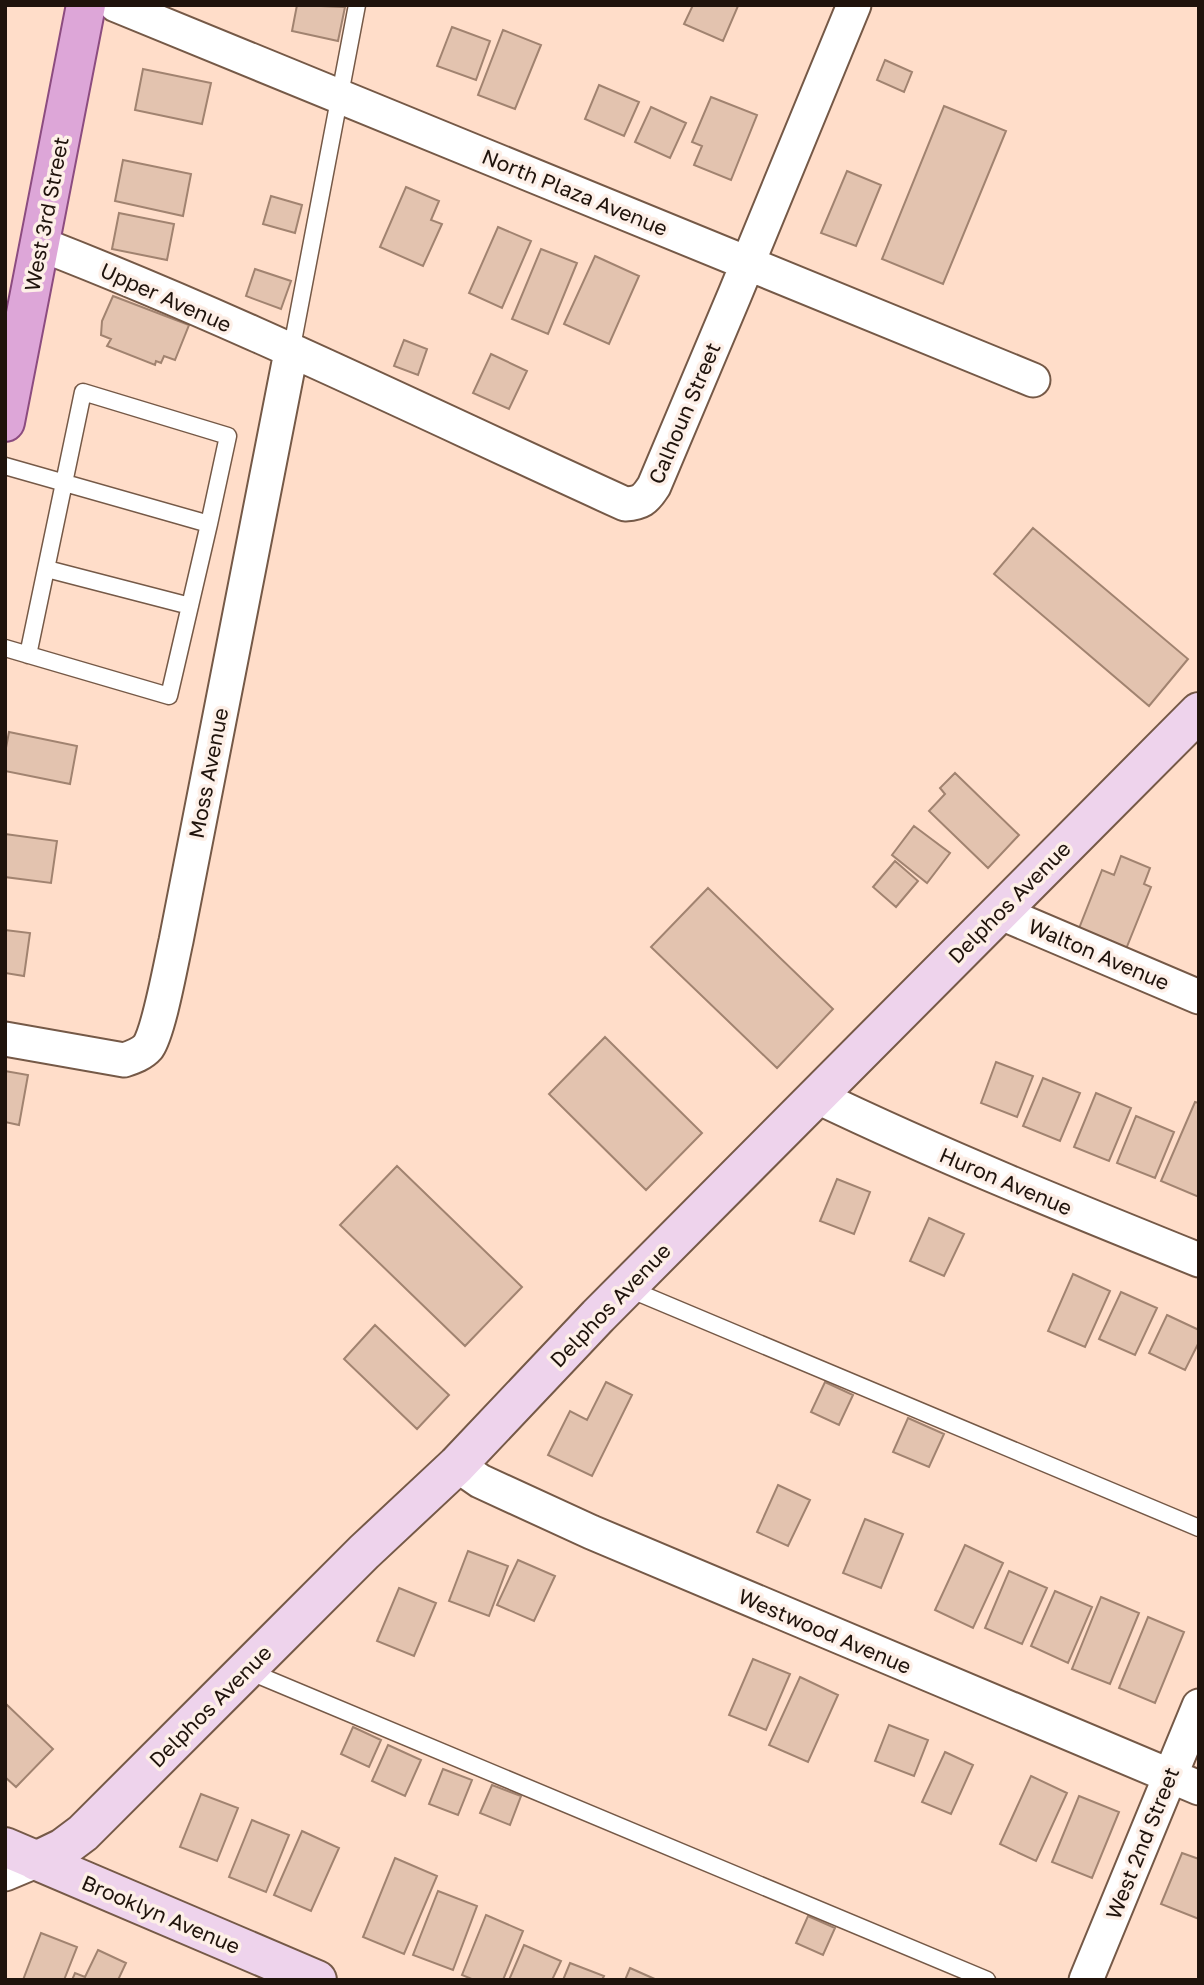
<svg xmlns="http://www.w3.org/2000/svg" width="1204" height="1985" font-family="'Golos Text',sans-serif">
	<rect width="100%" height="100%" fill="#ffddc9"/>
	<!-- building -->
	<path fill="#e3c3af" stroke="#a18370" stroke-width="2" d="M297 5 345 7 338 41 292 31Z
		M693 5 738 6 723 41 684 24Z
		M452 27 490 41 476 80 437 66Z
		M503 30 541 45 515 109 478 95Z
		M885 60 912 72 904 92 877 80Z
		M143 69 211 83 202 124 135 110Z
		M599 85 639 102 624 136 585 119Z
		M711 97 757 115 731 180 694 165 702 146 692 142Z
		M944 106 1006 131 943 284 882 259Z
		M651 107 686 123 670 158 635 142Z
		M123 160 191 174 183 216 115 201Z
		M847 171 881 185 856 246 821 233Z
		M406 187 439 201 431 220 442 224 423 266 380 247Z
		M271 196 302 205 295 233 263 224Z
		M119 213 174 224 167 260 112 249Z
		M498 227 531 241 502 308 469 293Z
		M541 249 577 263 548 334 512 319Z
		M595 256 639 276 609 344 564 324Z
		M255 269 291 281 281 309 246 296Z
		M113 296 189 325 175 360 164 356 161 363 156 361 155 365 107 346 111 339 101 335 102 321Z
		M404 340 427 349 418 375 394 366Z
		M491 354 527 371 509 409 473 393Z
		M1033 528 1188 659 1149 706 994 574Z
		M9 732 77 746 70 784 5 771V753Z
		M955 773 1019 835 988 868 929 811 945 794 940 788Z
		M914 826 950 853 927 883 892 855Z
		M5 834 57 841 51 883 5 877Z
		M1121 856 1150 868 1144 884 1151 887 1126 949 1078 931 1102 870 1114 875Z
		M895 861 918 881 896 907 873 887Z
		M708 888 833 1009 777 1068 651 947Z
		M5 930 30 933 24 976 5 973Z
		M605 1037 702 1133 646 1190 549 1094Z
		M996 1062 1033 1076 1017 1117 981 1103Z
		M5 1071 28 1075 19 1125 5 1122Z
		M1043 1078 1080 1093 1060 1141 1023 1126Z
		M1096 1093 1131 1108 1109 1161 1074 1147Z
		M1195 1102 1199 1103V1197L1161 1181Z
		M1136 1116 1174 1132 1155 1178 1117 1163Z
		M397 1166 522 1287 465 1346 340 1225Z
		M837 1179 870 1192 854 1234 820 1221Z
		M929 1218 964 1234 944 1276 910 1261Z
		M1073 1274 1110 1291 1085 1347 1048 1331Z
		M1121 1292 1157 1308 1135 1355 1099 1339Z
		M1167 1315 1199 1330V1342L1185 1370 1149 1353Z
		M375 1325 449 1395 417 1429 344 1359Z
		M606 1382 632 1395 592 1476 548 1455 570 1411 587 1420Z
		M825 1382 853 1395 839 1425 811 1412Z
		M908 1418 944 1434 929 1467 893 1452Z
		M778 1485 810 1500 788 1546 757 1532Z
		M865 1519 903 1534 881 1588 843 1573Z
		M965 1545 1003 1563 973 1628 935 1610Z
		M468 1551 508 1566 489 1616 449 1601Z
		M518 1560 555 1576 534 1621 497 1605Z
		M1009 1571 1047 1588 1022 1644 985 1628Z
		M399 1588 436 1603 414 1656 377 1641Z
		M1055 1591 1092 1607 1068 1663 1031 1646Z
		M1101 1597 1139 1613 1110 1684 1072 1669Z
		M1148 1617 1184 1632 1155 1703 1119 1688Z
		M753 1659 790 1674 766 1730 729 1715Z
		M800 1677 838 1695 808 1762 769 1745Z
		M5 1703 53 1749 16 1787 5 1777Z
		M889 1725 928 1740 914 1776 875 1761Z
		M353 1727 381 1740 369 1767 341 1754Z
		M388 1745 421 1760 405 1796 372 1781Z
		M945 1752 973 1765 951 1814 922 1802Z
		M443 1769 472 1780 458 1815 429 1804Z
		M1031 1776 1067 1793 1036 1861 1000 1844Z
		M492 1785 521 1796 510 1825 480 1813Z
		M201 1794 238 1808 217 1861 180 1847Z
		M1079 1796 1119 1812 1092 1878 1052 1862Z
		M252 1820 289 1835 266 1892 229 1877Z
		M302 1831 339 1848 311 1911 274 1895Z
		M1182 1853 1199 1859V1919L1161 1904Z
		M395 1858 437 1876 404 1954 363 1937Z
		M438 1891 477 1906 453 1970 413 1955Z
		M486 1915 523 1931 503 1980H474L462 1975Z
		M808 1916 835 1928 823 1955 796 1943Z
		M41 1933 77 1947 64 1980H23Z
		M524 1945 561 1961 552 1980H509Z
		M98 1950 126 1963 118 1980H72L75 1973 85 1977Z
		M570 1963 604 1976 602 1980H563Z
		M630 1968 657 1980H625Z"/>
	<g fill="none" stroke-linecap="round" stroke-linejoin="round">
		<!-- lane casing -->
		<g stroke="#755947" stroke-width="19">
			<path id="lane" d="M291 352 357 5
				M5 466 209 524 169 696 5 648
				M47 569 190 606
				M28 655 83 392 228 436 209 524
				M627 1288 1199 1528
				M246 1670 987 1980"/>
		</g>
		<!-- street casing -->
		<g stroke="#755947" stroke-width="37">
			<path id="street" d="M116 5 1033 380
				M40 244C239 321 431 416 625 504 641 503 645 500 654 486L735 294 854 5
				M999 912 1199 997
				M5 1039 124 1060C133 1057 142 1054 148 1047 159 1031 171 963 176 941L291 352
				M816 1096C941 1156 1070 1208 1199 1260
				M457 1465 480 1481 591 1532 1199 1788
				M5 1874 36 1861
				M1086 1980 1199 1706"/>
		</g>
		<!-- secondary casing -->
		<g stroke="#755947" stroke-width="42">
			<path id="secondary" d="M5 1847 317 1980
				M36 1861 63 1848 83 1833 364 1552 457 1465 598 1316 1199 712"/>
		</g>
		<!-- primary casing -->
		<g stroke="#8c4c80" stroke-width="42">
			<path id="primary" d="M5 422 86 5"/>
		</g>
		<!-- lane -->
		<use href="#lane" stroke="#fff" stroke-width="16"/>
		<!-- street -->
		<use href="#street" stroke="#fff" stroke-width="33"/>
		<!-- secondary -->
		<use href="#secondary" stroke="#eed3ec" stroke-width="38"/>
		<!-- primary -->
		<use href="#primary" stroke="#dda6d8" stroke-width="38"/>
	</g>
	<g text-anchor="middle" dominant-baseline="central" stroke-width="7" stroke-linejoin="round" paint-order="stroke">
		<!-- street labels -->
		<g font-size="21" fill="#1f130c" stroke="#fdefe7">
			<text transform="translate(575 192) rotate(22)">North Plaza Avenue</text>
			<text transform="translate(46 214) rotate(-79)">West 3rd Street</text>
			<text transform="translate(166 297) rotate(24)">Upper Avenue</text>
			<text transform="translate(684 413) rotate(-67)">Calhoun Street</text>
			<text transform="translate(208 773) rotate(-79)">Moss Avenue</text>
			<text transform="translate(1009 902) rotate(-45)">Delphos Avenue</text>
			<text transform="translate(1099 954) rotate(23)">Walton Avenue</text>
			<text transform="translate(1006 1181) rotate(23)">Huron Avenue</text>
			<text transform="translate(610 1305) rotate(-46)">Delphos Avenue</text>
			<text transform="translate(825 1631) rotate(23)">Westwood Avenue</text>
			<text transform="translate(210 1706) rotate(-45)">Delphos Avenue</text>
			<text transform="translate(1142 1843) rotate(-68)">West 2nd Street</text>
			<text transform="translate(161 1914) rotate(23)">Brooklyn Avenue</text>
		</g>
	</g>
	<!-- border -->
	<rect width="1204" height="1985" fill="none" stroke="#1f130c" stroke-width="14"/>
</svg>
